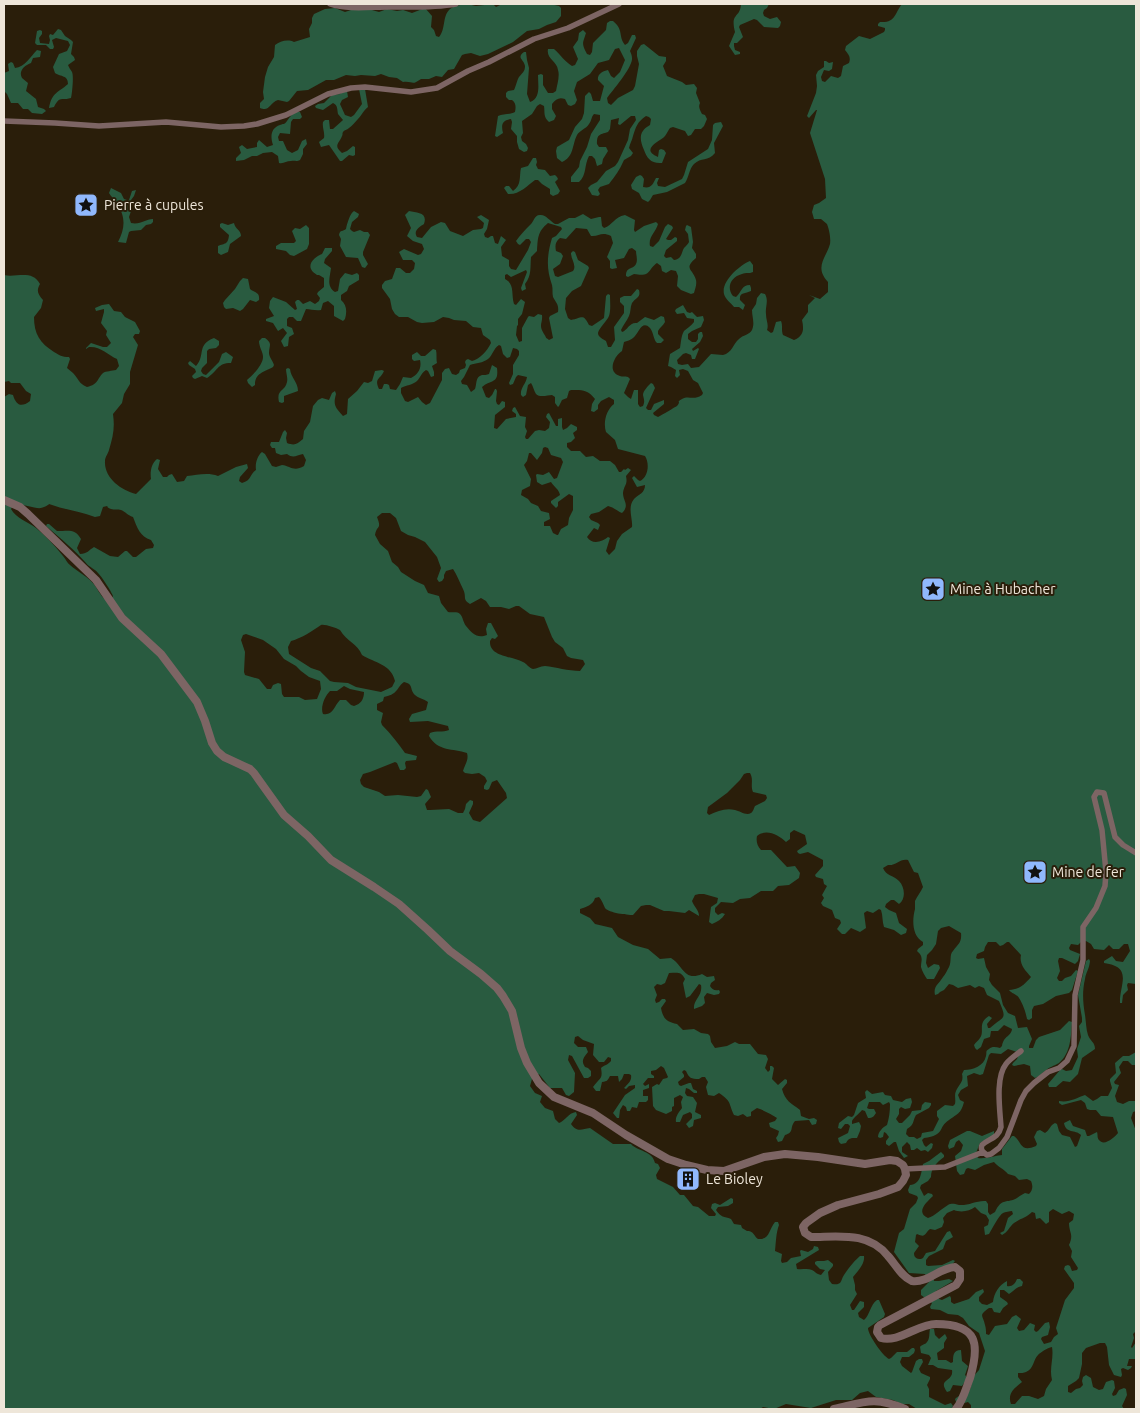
<svg xmlns="http://www.w3.org/2000/svg" width="1140" height="1413" font-family="Ubuntu,sans-serif">
	<rect width="100%" height="100%" fill="#2a1e0a"/>
	<!-- forest -->
	<path fill="#295b40" fill-rule="evenodd" d="M467 4 476 6 493 4 496 7 502 4H550L559 6 561 8V16L556 22 547 25 539 29 527 31 513 42 488 54 480 56 471 53 465 54 462 55 454 69 448 70 442 77 436 76 429 79H421C411 86 414 81 403 82L397 78 389 77 381 74 375 76 361 75 355 76 346 75 334 80H326L308 90 297 91 289 101 287 102 278 100C269 103 270 112 260 108V103L264 99 263 92 265 77 268 67 274 57 275 45C280 41 288 39 294 42L310 37 309 29 312 23V18L314 14 325 9 335 8 345 12 351 10H372L379 12 387 9 397 11 403 10 412 13 425 8 432 16 431 27 434 30 436 36 439 37C446 29 442 16 450 9 455 5 461 5 467 4Z
		M741 4H769L767 8 764 10 763 13 764 16 770 19 777 17 781 22 780 26 778 28 764 27 757 20 754 19 740 25 739 27 743 37 737 43H734V46L735 50 740 52V54L735 55 729 46 735 32C730 12 740 19 741 4Z
		M902 4H1136V984L1128 983 1127 985 1128 990 1123 995 1122 1003H1120C1119 985 1134 967 1104 963V961L1112 956 1116 961 1123 962 1130 951 1128 944H1124L1119 949H1113L1109 945 1104 950 1094 949 1091 944 1086 941 1081 942 1078 945 1071 944 1069 948 1070 950 1080 954 1078 961 1075 964 1062 958H1059L1058 961 1060 971 1057 978 1059 981H1062L1065 978 1071 976 1076 970 1078 971 1072 990 1069 993 1056 996 1043 1004 1034 1006 1032 1010V1018L1029 1020 1027 1019C1026 1013 1023 1004 1019 998 1017 994 1012 994 1009 990 1020 989 1024 985 1031 977 1025 970 1019 964 1021 955L1009 942H1007L1003 945 1000 946 996 942H988L985 947 984 951 977 954 976 958 978 959 984 958 986 967 990 974 989 980 992 985 1000 993 1003 1005 1008 1013 1015 1016 1018 1028 1027 1027 1032 1039 1029 1046V1048H1033L1036 1040 1039 1037 1060 1030 1069 1021 1072 1022C1071 1036 1071 1053 1059 1063 1054 1066 1049 1067 1045 1071 1041 1074 1040 1076 1035 1078L1031 1075 1030 1066 1024 1064 1014 1066 1012 1065 1013 1063 1017 1059 1019 1054 1017 1052 1008 1049 1001 1054 991 1053 989 1055 983 1074 980 1075 974 1073 967 1076 968 1086 961 1090 958 1095 960 1100 964 1102C961 1114 957 1114 949 1120 937 1128 946 1135 924 1138L922 1140 924 1145 926 1147 931 1143 933 1144 932 1148 928 1152 925 1150 921 1151 917 1148 914 1150H911L910 1145 907 1142 902 1147V1152L908 1156 904 1158 899 1151 896 1142H894L889 1146 886 1144V1141L889 1137 886 1133 884 1132 883 1137 880 1138 878 1137C878 1132 883 1127 887 1125 889 1118 890 1112 890 1104L889 1102 883 1105 880 1102H869L867 1108 869 1109H874L876 1113C874 1116 873 1118 868 1118L865 1111 862 1110C859 1114 854 1117 852 1121V1124L859 1122 861 1126 860 1131 857 1138C850 1138 849 1138 846 1143L841 1144 839 1142 838 1138 848 1133 850 1126 848 1124H845L841 1129 838 1128 839 1123 848 1116 852 1117 854 1115 858 1103 866 1098 865 1092 867 1090 872 1094 883 1092 885 1095 891 1096 893 1100 902 1102 906 1099 911 1098 912 1102 910 1108 905 1109 901 1107 899 1109V1114L896 1119 899 1123H902L910 1115 912 1111 921 1110 922 1105 925 1102 931 1103V1105L929 1108 916 1115C912 1122 915 1124 907 1129L906 1134 909 1137H914L917 1139 921 1137 922 1133 933 1131 939 1119 937 1116V1111L945 1105 953 1106 955 1104C956 1099 954 1095 956 1091 959 1084 964 1082 962 1074L964 1070C973 1070 984 1066 986 1056 987 1052 985 1051 989 1049 992 1046 996 1047 1000 1048L1002 1046C1004 1035 1011 1037 1012 1029L1004 1025 998 1031H991L990 1037 984 1039 981 1047 977 1050 975 1048 974 1045C976 1042 978 1041 980 1038 985 1031 977 1023 989 1016L992 1018 987 1024 988 1028H990C1003 1016 1008 1021 999 1001L987 995 984 988 979 986 975 988 970 985 958 988 953 985 949 984 944 990 940 992 938 994 935 995C933 986 939 984 943 977 946 974 947 970 949 967 952 961 949 955 953 951 958 944 962 943 961 933L949 926 941 928 938 931 936 944 932 950 927 955 926 963 928 968 934 964 939 965 940 968 934 979H927C925 976 922 971 921 967 921 960 924 957 917 951L918 949 923 945V942C912 936 912 920 915 909 915 907 915 904 915 901 917 896 921 892 923 887L918 873 914 872 908 860C900 858 896 866 888 865L883 868C886 876 893 875 899 881 905 887 906 899 899 904L894 900H891L886 904 885 907 889 910 896 913 899 923 907 929 906 933 901 935 894 930 884 927C882 921 883 916 881 910L879 909 873 913 867 911 864 913 866 928 860 932 851 928 845 934H842L837 929 841 923 840 920 835 918 832 910 823 906 821 903 824 898 822 895 827 886 824 884 823 879 816 877 815 875 823 866V860L808 852 800 854 798 853 797 851 807 844 805 835 794 830 790 833V839L786 842C779 835 766 828 757 836 756 841 757 846 761 850H771L787 867 795 866 800 873 799 878 789 885 778 886 773 891H761L750 898 740 899 733 903 721 902 715 908V912L718 915 722 913 725 914C722 919 717 922 712 924L709 922 711 907 717 903 718 898 704 894H699L695 895 692 901C694 907 699 910 699 916L689 910 685 913 669 911H664L650 905H646L641 906 633 915C627 915 609 913 605 908 603 904 602 900 599 897L595 898C593 905 586 907 580 909V913L590 918 595 924 612 928 618 937 633 945 648 949 660 959 671 958C683 965 684 982 702 974L707 977 714 976 715 980 711 983 710 986C712 989 714 991 719 990L720 992 719 994 714 995 707 993 704 997 705 1003 702 1006 694 1009C693 1000 703 996 701 985L699 984 690 996 686 998 683 983 685 979C681 971 677 973 669 973L665 983 661 985 657 984 654 987 657 995 655 1000 656 1003 659 1002 662 999H665L666 1001 661 1008C663 1019 667 1022 677 1024L683 1030 694 1029 701 1033 708 1034 710 1036 711 1042 715 1048 727 1046 735 1042 739 1044H750L758 1054 766 1055 768 1059 765 1068 768 1072 770 1070V1066H772L774 1068 772 1079 778 1085 785 1079 787 1080V1083L782 1089C785 1101 791 1103 800 1110L801 1116 809 1119 814 1118 817 1120 816 1124 812 1125 809 1120 795 1121C789 1128 795 1132 785 1135L782 1141 778 1142 776 1138 778 1135 779 1131 770 1127 769 1123 775 1121 777 1118C773 1115 761 1109 757 1108L751 1112V1116L747 1117 743 1114 738 1116 734 1115C728 1102 732 1102 719 1093L714 1096 708 1095 706 1087 708 1082 705 1077H702L699 1079C691 1079 689 1078 686 1071L684 1070 682 1072 684 1075V1077L678 1082 679 1085 681 1086 689 1083H691L693 1089 697 1091V1093H694L689 1089 686 1088 685 1093 687 1096 693 1097 697 1103 695 1112 701 1115V1118L694 1120 693 1126 689 1128 686 1124 692 1118V1114L690 1112 683 1115 680 1122H676C675 1117 679 1112 682 1108L681 1102 683 1097 680 1095 674 1098V1106L672 1107V1111L666 1114 656 1110 653 1106 652 1087 657 1084 659 1085 663 1079 667 1078 668 1077 664 1068 661 1066 656 1070 651 1071V1074L654 1076V1078H648L643 1084 645 1086 649 1084V1088L643 1090V1096H648V1100L646 1102H639L637 1108 632 1107 630 1111H627L626 1107 623 1105 620 1110 619 1118H617L613 1113 625 1095 635 1088V1085L629 1086 626 1089 624 1088C628 1084 632 1081 631 1075L629 1074H624L622 1079 619 1082 618 1076H610C607 1081 608 1081 602 1082L600 1091H596L593 1087C600 1077 603 1080 601 1068 604 1065 608 1065 611 1061V1058L608 1057 604 1062H599L593 1055 594 1044 583 1040 578 1036 575 1037 574 1043 578 1047H586L588 1052C583 1058 581 1061 585 1067L588 1068 591 1071V1076L588 1078H584L572 1056 569 1055 568 1060 575 1073 574 1092 569 1096 566 1095 562 1088H550L539 1074 532 1079 530 1086 535 1093 542 1096 540 1102 545 1108 553 1111 555 1119 559 1123C565 1121 568 1113 576 1112L577 1115 571 1124C577 1133 582 1129 590 1128L613 1144H631C638 1152 652 1150 655 1163L658 1164 660 1168 656 1175 657 1179 673 1187 680 1195H684L693 1206 698 1207 709 1216H715L716 1214 711 1208 712 1204 715 1203 720 1205 731 1198 733 1199V1203L728 1206 718 1207 716 1210C721 1218 724 1216 731 1219L734 1224 741 1225 742 1228 747 1231C753 1230 754 1236 758 1239 770 1240 769 1229 775 1222H778L779 1225C776 1233 776 1242 775 1251L782 1254 781 1261 782 1263 787 1262 791 1258 801 1256 800 1251 801 1250 808 1252 813 1249 814 1246 818 1247 819 1250 796 1264 797 1269C802 1270 807 1268 812 1270 816 1272 816 1274 821 1275L825 1270 820 1269 815 1264V1262L817 1261H824L828 1260 833 1264V1266L828 1272 829 1280 832 1284C835 1284 837 1285 840 1283 842 1280 842 1278 844 1275 847 1270 855 1260 860 1256H864C865 1264 858 1271 853 1277L855 1285V1290L857 1294 850 1305 852 1310H854L860 1301 864 1302V1307L858 1313 859 1317 864 1320C870 1315 870 1305 877 1300H879L885 1314 884 1317 868 1328C868 1335 883 1356 889 1359L891 1358 897 1352H907L912 1348H914L915 1350 914 1353 909 1357H902L900 1362 902 1366 911 1373 912 1372 916 1361 919 1359H922L923 1362 919 1369 921 1373 930 1377V1379L927 1385 929 1389V1397L945 1405 951 1403 953 1406 952 1408 917 1409 909 1404H902L893 1400 876 1397 868 1391 860 1393 852 1400H836L811 1408 786 1404 774 1409 763 1407 760 1409H4V397L9 394 13 395C16 405 21 408 30 401L31 394 26 391 20 383H11L9 381 4 382V354L5 352 4 348V275C16 278 32 269 40 284 36 291 38 294 43 300L41 308 34 317C34 334 40 343 54 352 59 355 62 357 69 357L70 359 67 368C69 370 71 371 73 373 79 379 78 383 87 387 99 384 96 380 103 373 106 371 112 371 116 370L119 366 117 359C108 355 100 346 89 347L86 349V348L91 343 103 347H107L111 343 106 335 107 331 101 323 104 312V309L96 311 95 308 102 305 109 304 114 311 121 312 125 317 135 322 140 331 139 334H135L133 337 138 345 130 372V384L124 394 122 403 113 414C115 428 113 437 109 450 108 454 105 457 105 461 104 478 121 490 136 494L151 479C150 472 151 464 157 459L160 460 158 469 163 477H167L169 475 172 474 177 482 184 481 187 476C197 475 208 472 218 476L236 467 247 464 248 468 240 477 239 481 242 483C252 480 249 475 256 470 255 464 257 456 262 452L265 454 272 466 276 467 282 465C290 466 294 472 304 466L306 460 303 454C296 455 294 459 287 454L281 455 276 453 275 448H272L270 445 271 442H279L283 432 285 430 287 433 286 438 287 443C295 446 297 444 303 439L304 431 310 422 313 406 318 400 322 398 329 400 332 393 335 391 336 394C333 405 335 407 343 416L347 414 348 399 357 391 364 382 368 383 372 381 375 371 382 370 384 371C380 380 374 378 379 389H382L384 384H387L389 385 390 389 396 390 400 384 403 377 411 378C418 375 422 368 420 360L414 361 412 359V355L417 352 421 356H425L433 349 436 350C437 354 436 358 437 363L432 366 434 372V376L431 377 428 371 426 370C421 373 421 377 417 381 413 385 406 385 401 388V393L405 401 408 402 418 397 422 402 426 405 430 403 442 380V373L445 369 449 368 452 374 456 375 459 373 460 370 465 368 466 365 465 362 466 360 468 359 472 361C480 359 487 351 491 343L490 340 483 335 481 328 473 327 466 321 454 320 449 318 443 317 434 322 422 323 417 322 408 317H399L395 314 392 309 390 299 382 288V285L385 281 392 279 396 268H400L406 273H410L414 269 415 263 412 260H403L399 252 404 249 418 255 421 254 424 249 422 244 413 241 407 236 411 228 405 215 409 211C417 213 428 212 424 224 419 227 413 231 417 237L422 238 431 227 441 222 445 223 450 231 463 236 473 230 481 229 483 228 484 223 477 217 481 215 489 220 487 229 484 234 485 237 488 238 491 236H493L495 243 498 244 501 236 506 240 501 247 502 256 509 260V266L511 269 516 270 528 250 531 242 529 239H526L520 245 518 244 516 241C520 235 525 230 530 225 534 222 534 214 541 215 546 215 550 221 555 224H558L569 218H575L583 214 591 219 599 217H601L602 226 604 228C613 225 614 217 625 215L635 220 634 230 635 232 644 226 656 222 658 224C656 232 648 237 650 246L653 247 659 241 665 227 668 224 672 226 673 228 666 239 668 240H671L675 237 677 238V241L666 250 664 256 666 258 671 257 674 260C682 259 681 253 684 248 686 246 688 244 689 242L688 234 685 230 686 226 687 225 691 227 693 242 692 248 696 254V258C683 269 693 269 696 280 697 285 695 289 694 293L691 294 681 290 677 286 678 276 676 271 671 270 666 273 662 271 661 266 657 263C647 270 652 277 634 274L628 277 626 276C626 266 633 270 636 264 638 260 636 255 636 251L632 248 629 249 624 258 615 260 617 268 612 269 610 268V261L607 257 613 243 611 236C601 231 599 237 591 236L587 229 576 228 566 239 560 238C555 242 555 246 556 251L561 253 563 256 560 264 553 269 555 276 558 277 573 271C577 265 571 260 571 253L573 251 575 252 578 260 588 266 589 268 581 286 572 291 566 298 565 309 568 318 571 320C582 318 583 313 589 325L592 326 604 318 606 296 608 294 610 295C610 302 611 310 609 316 607 321 599 328 598 333 598 337 603 339 606 341L608 347H611L615 340 614 327 624 313V306L620 302V298L624 296H631L637 289 639 290C641 298 636 297 632 303 630 307 631 312 629 316 627 321 623 325 621 330L622 332C628 330 629 322 637 323L645 317 654 320 661 316 664 317 665 322C663 326 660 327 658 331V334L664 340 661 343H657C653 339 654 333 650 328 642 320 639 332 635 336 633 339 628 341 624 342L622 351C615 355 606 372 620 376 622 377 625 376 628 377L630 379 624 393 628 397 631 399 634 390H638V404L640 407 643 406C645 401 644 400 643 395 643 391 648 386 651 383L653 384 655 388 646 408 648 410H651L654 404 664 400V404L653 413 654 415 658 417C662 415 675 407 677 406 682 400 675 403 682 399 689 395 693 401 702 395L703 393 698 383 693 380 688 371 683 369 679 370 680 375 677 378 675 376 676 370 671 367 668 366 670 354 680 348C681 343 681 336 684 331 687 328 691 326 694 322V319L687 318 684 313 677 314 675 311 676 309 683 305 687 312 690 313 692 312 697 317 703 316 704 320 701 327 692 331 688 334V339L692 342H696L698 339V334L700 332H702L703 336 700 342 692 349 693 351 698 348 699 349 695 359H692L691 355 686 353 683 354 677 360 678 364 682 365 688 364 691 368 699 367 711 354C715 354 719 355 723 355 732 353 733 344 739 339 743 335 749 335 752 330 755 323 752 317 752 310L756 304 757 298 761 293 765 294C769 301 765 307 766 314 766 321 769 324 767 330L771 333 773 332 776 322 781 321C783 326 781 330 783 335L794 340C804 336 804 329 802 320L808 312V305L815 298 809 295 820 299 828 292V282C814 267 826 258 830 244 831 238 829 229 827 224L821 219H814L812 212 814 205 819 203 826 198 825 179 810 133 817 110H816L809 118 807 116 816 93 817 86 816 75 818 71 824 67V61H826L829 63 833 62 832 69 829 71 824 70 821 77 822 81 825 82 831 76 838 78 841 76 843 66 849 63C851 57 849 55 845 50L846 46 859 36 870 39 884 32 885 30V28L878 26V24L880 22C896 23 894 14 902 4ZM548 223 561 227 562 229 556 236 552 238C547 255 546 268 552 285 553 289 552 293 553 297 556 303 559 304 558 312L550 316 549 318 553 338 549 340C544 336 548 340 544 334 538 324 543 324 542 315L538 314 534 317 529 316 528 317 522 328V341L519 342 516 335 517 326 518 325V319L522 314 525 302 521 299 516 305 514 304C511 294 515 284 505 279V275L507 274 511 277 526 270 527 272 521 288 522 291 526 289 525 284C532 275 530 267 531 257L537 251C538 239 537 232 548 223ZM499 345 501 346 503 354 507 358 510 357 513 348 517 349 519 351V355L513 365V374L509 383 510 385 513 384 516 377 518 375 527 377C526 384 520 388 521 395L523 397 526 395 528 385 531 383C533 386 534 391 536 394 540 398 548 395 552 395L555 397V403L558 407 559 406 562 400 567 398 569 391 571 390C582 390 587 389 595 399L592 404 591 411 594 412 598 409V405L601 401 609 397 614 400V404C606 410 603 423 606 432L615 440 618 449 645 456C650 464 648 477 640 481L638 480 634 476 632 478 637 487 645 485C645 493 639 494 634 499 627 507 633 519 632 527L622 534 617 541 615 549 609 555 606 551 610 538 608 537C602 542 592 545 587 537L594 528 598 530 600 525 598 523 591 520 589 517 591 514 599 512 608 506C613 507 617 511 622 513 630 505 623 501 623 493 624 485 628 485 626 476L631 470 628 468 625 470 624 469 621 472H619L615 465 610 461H600L593 456 586 457 580 451H571L567 447V443L571 442 575 438 573 433 577 430V427L571 424 567 428 563 430 562 427V418L558 419V426H556L549 413 547 414 546 417 550 422 549 428 545 431 539 430 535 431 528 439H526L525 437 527 431 525 427 526 417 520 416 515 407 513 408 512 411 516 414V417L506 419 497 429 494 428 495 415 505 407V402L502 401 499 405 497 404 496 401 497 391 496 389H495L492 395 489 398 486 397 482 387C491 379 499 384 497 368L492 365 489 374C487 375 484 375 482 375 475 377 477 384 475 389L471 392 467 385 462 384 461 381 464 377 470 365C476 363 483 363 488 359 493 355 493 349 499 345ZM545 447 548 448 551 455 561 458 563 462 557 478 554 479 549 472 543 475 537 474 536 475 537 482 542 485 551 482C554 487 559 489 560 495L551 501V503L556 508 558 506V502L569 494 573 496V510L569 518 568 525 561 529 558 535H557L553 533 550 526H544V522L550 519 549 513 541 511 538 506 531 503 528 499 521 495 522 490 530 486 531 479 524 465 527 461 529 453H531L537 460 542 453 543 448ZM14 504C23 504 36 509 41 508 42 508 49 505 49 504 65 510 80 511 95 517L100 516 103 507C112 505 103 506 111 509 114 510 118 509 121 510 126 512 127 515 133 517 137 527 140 537 151 540L154 545 153 548 146 549 136 557H133L127 551H125L118 557 110 556 94 547C89 550 87 554 80 554L77 548 81 539C75 528 68 531 57 531L49 524H47L46 526C60 538 75 550 86 563 89 567 95 569 98 573 102 577 111 591 113 596L112 599 106 600C100 596 97 587 92 582 85 575 77 571 70 565 67 563 66 559 63 556 55 546 46 536 36 528 28 522 16 518 11 509ZM382 513H390L396 518 401 531 408 535 415 537 425 542 437 557 441 568 437 579 439 582 442 581 444 578V575L446 571 453 569C457 575 460 583 463 589 467 597 462 599 470 604L481 598 486 601 490 607H501L509 609 516 606H519L530 614 544 617 552 637 555 642 563 648 567 656 571 658 583 660 585 664 580 671C568 671 556 667 545 666 540 666 537 669 533 669 529 668 527 664 523 662 512 656 489 657 490 641L492 638 495 639 498 636 491 623H488L486 629 487 635C477 639 472 633 466 626 463 622 463 617 460 614 457 611 452 613 448 612L441 603 439 596 428 593 424 585 415 581 401 572 398 567 392 562 388 551 380 544 375 535C377 524 382 530 377 517ZM321 625C325 624 336 628 340 630 347 642 357 643 362 655 375 663 391 664 395 681L392 687 381 692 356 687 348 683 334 682 330 681 320 671 311 668 289 654 288 647 291 641C300 639 314 630 321 625ZM246 634 263 640 276 649 284 659 296 666 301 671 309 677 320 681 321 689 317 699 305 700 299 697H284L282 694 281 684 278 683 273 685 271 689H267L259 679 245 675 244 672 245 652 241 640 243 635ZM404 682C414 684 409 689 415 695 418 698 424 699 428 702L426 710 412 714 409 719 410 722 428 721 448 726 449 730C443 733 436 730 430 733L429 736C438 752 453 748 467 753 469 760 465 764 463 771L465 773 472 774 479 773 485 777 487 781 484 786V789L487 790 489 789 492 782 497 780 506 793 507 798 480 822 473 820 469 813 473 804V801L470 800 466 804 465 809 463 813H458L449 809 430 810H427L425 804 431 797 428 790 426 789 421 796 417 797 398 795 385 796 379 792 364 787 361 784 360 780 363 774 370 772 395 762 397 763 400 770H404L406 768 405 763 406 761 416 760 417 756 405 753C398 743 391 734 382 725L381 722 383 713 377 710V704L383 701 384 697C389 696 394 694 397 690 400 686 400 685 404 682ZM344 686 350 689 364 692C364 699 361 704 354 706L351 705 346 700H340C334 706 333 716 323 714 320 707 325 696 330 691H337ZM747 773H750C754 780 750 785 753 792L766 795 767 798 765 801 755 806C754 808 753 812 751 813 746 816 740 811 735 810 725 808 718 811 709 815L707 813 708 807 727 793 740 780 744 774Z
		M610 21H613C624 30 618 36 625 45L628 43 632 35H635L636 38 630 51C631 53 632 56 632 58 633 67 612 91 607 98L608 103 611 105 618 98 633 90 635 86 639 64 637 56V51L641 45 644 44 659 56 666 57V61L663 66 667 76 682 82 686 85 694 84 697 88 696 93 700 103C698 107 700 110 702 114L705 115 707 119 704 126 701 129H695L691 135 688 136 685 131 673 127 670 128C668 131 667 133 665 136 661 141 639 149 658 157L659 150 661 149 664 150 666 153 662 163C651 164 647 158 644 150 639 139 639 131 650 125L651 119 649 117 646 116C637 122 636 127 633 136 632 141 630 143 629 148L633 153 631 156 624 160C619 171 616 175 609 184L600 187 598 190 600 194 598 196 592 195 588 188 591 185 597 182 606 171 615 166 618 162 628 140 630 129 636 120 635 116H631L620 125 618 124 619 118 611 120 610 129 608 132C599 135 597 134 597 144L599 147H606L608 151 603 159 602 164 597 166 595 159 592 156H589C584 165 587 175 579 182H571V177L579 167 580 161 587 147 591 134 600 120V115L594 114C591 117 592 120 589 124 586 129 580 130 577 135 572 145 574 157 562 162L557 158 556 151 557 147 569 140 575 127 582 119 584 113 585 96 589 92 591 94 593 101H600L604 86 598 80C597 74 603 71 608 70L611 76 614 78 620 72 625 60 619 48 615 49 609 60 598 63 590 74 577 82 574 91 577 100 575 104 571 106 568 105 565 99C559 97 556 99 552 104V109L556 116 554 120 549 122C543 117 545 112 544 106L540 104 537 106 532 114 522 121 523 133 521 137 522 141 526 144 528 148 527 151 524 152 519 149 517 142V136L511 129 512 122 511 119C502 120 501 125 503 133L497 137 495 136 498 116C503 113 510 115 515 112 516 107 516 103 512 100H509L506 97V93L508 91 514 90C516 86 517 80 519 77 522 73 525 72 525 66 524 59 516 58 524 52H526L527 60 529 68 527 94 530 102C541 98 538 85 538 75L541 74 543 75V85L548 93H553L556 91C557 85 560 76 558 70 557 61 546 59 548 49H554C561 55 564 61 572 66L575 65 578 59 573 47 578 40 579 33 583 30 586 33C583 43 581 43 587 54L590 55 592 52 593 43 606 30 607 23Z
		M58 29 61 30 65 36 71 40 73 42 71 54 74 57 75 60 68 65C69 68 71 70 72 72 74 76 72 94 71 98 61 101 60 95 54 107L49 108C52 92 58 93 68 84 68 75 61 77 55 73L53 67 59 54 67 51 70 45 68 41 56 38 52 40 54 47 53 49H50L46 45H37L35 43 37 31 40 30 42 31V34L39 38 40 43 49 44 50 40 49 36 50 34 53 35Z
		M37 50 41 51 40 57 33 58 31 63C25 65 18 71 22 78 24 80 26 81 28 83L26 91 36 99 38 107 44 109 46 111 42 114 32 113 28 109H23L18 103H11L7 94 4 91V73L9 71 8 64 11 62 13 63 15 68C25 67 30 57 37 50Z
		M359 89H365L368 107C363 111 362 115 358 119 355 122 352 126 349 128 347 130 344 130 343 132 342 133 343 135 342 136 339 144 333 145 342 153L347 151 353 146 355 147V155L353 156 349 155 342 161H340L329 145 321 147 319 142 324 138C325 132 322 128 323 122L325 120H329L330 129H333L343 120 338 114C337 110 338 105 333 103L323 110 316 108 315 106 318 104 324 103 332 95 340 94 341 92 347 91 348 97 342 100 340 104 345 115 351 117 354 115 362 104Z
		M295 112H300L302 117 300 119H293L291 122 290 134 280 133 278 137 279 141H283L287 150 292 153 298 150 302 141 306 139 307 144 303 149V154L300 160C296 162 295 160 291 161 286 161 284 164 279 163L278 156 272 152 263 153 257 156H252L244 160 236 161V158L241 153 239 147 242 145 247 149 257 147V143L259 140 267 147 273 145C270 136 271 128 280 125 285 123 284 125 287 121 290 117 291 115 295 112Z
		M721 122 723 126 714 143 715 153C708 162 701 157 694 164 689 169 689 177 685 183L667 192 653 195 650 200 648 202 642 199 639 193 632 189 631 185 636 177 640 175 642 176 644 179 643 187C651 189 653 184 656 178H659L657 183 658 186 665 187 682 179 684 175 688 162 708 149 712 140 713 125 715 123Z
		M533 158H536L537 162 536 165 538 169 545 170 550 176 555 175 557 177 558 179 555 182 560 191 558 194 553 196 550 194V189L542 184 538 180H535C527 186 519 195 508 194L504 188 506 186H509L513 191C522 185 519 176 521 168L528 166Z
		M111 188 121 193 124 199 127 200H129L132 191 136 190 134 196 131 200 132 208 129 217 131 223C141 225 145 219 153 219V222L151 224 146 225 141 230 131 231 129 232 126 243 118 242C125 228 126 218 117 203 115 199 111 197 109 193Z
		M354 211 359 214 358 217 352 222 350 229 352 231 354 232 360 230 364 232H368L370 235 363 252V255L368 264 365 268 362 267 358 258 346 257 340 246 341 239 339 235C340 229 343 232 346 229 347 224 350 213 354 211Z
		M222 223 228 225 234 223C235 229 241 230 241 236L230 244 228 252 221 255 218 253V246C225 243 228 245 229 235L220 227V224Z
		M306 225 309 228V244L307 249 294 256 290 255 286 251 276 249V246L281 243H294L296 241 292 231 295 228 300 229Z
		M325 248H332V251L325 259 324 263 331 268C330 277 326 286 335 292L338 291 340 279 345 273 352 275 357 273 359 275V280L349 286 347 291 341 295V300C347 305 347 312 345 319L343 321 334 316V306L328 301 323 303 321 310C315 311 311 309 306 309L301 321H297L293 317H289L287 319V326L292 328 294 334 289 337 288 346 284 347 281 341 287 333 283 328 278 331 273 323 266 321V319L274 316 269 308 270 301 273 297 286 302 295 310 297 309 295 302 297 300H299L303 304 310 301 315 304 319 301 320 298 317 294 318 292 324 287V278L319 275H317C315 273 312 272 311 269 308 262 317 256 322 254Z
		M750 261 753 265V272C749 274 746 272 742 274 731 277 726 287 733 296L736 297C742 292 741 285 750 285L751 288V291C745 294 739 292 740 300L745 305 743 310 739 307H734C731 303 725 299 724 294 721 281 740 265 750 261Z
		M243 278 248 279 250 289C255 293 260 292 259 300L256 302 250 300 243 309 240 311 233 308 226 309 224 307 223 303 225 300 235 289 240 281Z
		M214 338 219 341V345L216 348 209 349 207 351V363L202 368 201 371 203 374 206 375 219 362 222 354 226 352 233 357 231 363C217 363 218 371 207 378L202 376 195 379 193 378 192 376 196 372 195 369 189 365 188 363 190 361 196 366C206 355 196 345 214 338Z
		M262 338H265C273 344 269 345 269 353 269 357 273 361 274 365L273 367C264 372 255 373 255 385L252 387 248 383 247 380C252 376 263 365 263 357 263 352 259 347 259 341Z
		M288 368 290 369C291 378 298 382 298 391L284 396V402L282 403 279 402C276 389 285 392 287 382 288 378 286 373 286 369Z
		M1089 959 1090 961C1089 970 1086 972 1085 979 1082 992 1083 1003 1085 1015 1086 1021 1086 1029 1088 1035 1090 1041 1095 1042 1095 1049L1082 1058 1078 1074 1070 1082 1063 1081 1056 1087H1049L1048 1084 1060 1070 1062 1069 1066 1071 1072 1070 1078 1057 1077 1049 1081 1037 1079 1026 1082 1022V1018L1078 995 1086 961Z
		M1136 1052V1065H1132L1128 1061H1123L1119 1067 1121 1073 1114 1082 1115 1084 1119 1085 1115 1096 1117 1102 1123 1104 1129 1101H1136V1111L1133 1112 1131 1118 1136 1131V1331L1133 1334 1134 1338 1131 1347 1132 1348 1136 1342V1359H1129L1127 1366H1132L1131 1368 1128 1370 1123 1368 1121 1369 1122 1375 1121 1377 1114 1375 1109 1365 1107 1347 1105 1343H1100L1086 1348 1082 1353V1364L1079 1378 1076 1381 1068 1386V1392L1071 1393 1076 1389 1080 1388 1083 1385 1082 1381 1083 1377 1086 1375 1091 1378 1093 1387 1099 1390 1103 1389 1106 1382 1112 1380 1114 1381 1115 1388 1112 1394 1113 1396 1116 1395 1119 1390 1124 1388 1126 1389 1127 1395 1122 1406 1124 1409H971V1405L968 1402 961 1404 956 1402 955 1399C963 1391 969 1399 972 1382L966 1380 962 1386 953 1385 950 1391 947 1392C937 1378 954 1382 952 1370L938 1368 933 1365H928L931 1358 929 1355 921 1353 920 1347C922 1344 925 1345 927 1342 930 1339 929 1333 930 1329H934L935 1335 939 1339 945 1334 947 1338 944 1343V1348L937 1353 938 1360H946L951 1363 953 1362C953 1356 953 1350 961 1350L962 1361 968 1366 965 1375 968 1378H972L979 1370 985 1351 979 1333 969 1326 963 1318 958 1315 948 1314 940 1310 931 1309 930 1307 932 1303 921 1295V1290L929 1282 925 1274 909 1273 894 1252 899 1233 904 1229 910 1209 916 1203 918 1198 917 1196 909 1193 908 1190 910 1185C921 1184 921 1173 923 1164L929 1161 941 1152 944 1155V1157C937 1162 931 1168 931 1177L928 1181 921 1185 920 1188 924 1196 928 1193 932 1194 933 1196C927 1202 915 1212 928 1218 935 1216 941 1209 948 1205 952 1203 954 1204 959 1205 968 1206 977 1200 986 1201L988 1204V1212L990 1215 995 1212C1002 1197 1007 1204 1017 1198 1019 1196 1022 1195 1025 1193L1029 1194C1033 1190 1033 1186 1031 1181L1027 1179 1019 1180 1015 1176 1008 1174C1004 1169 998 1167 994 1162L984 1165 975 1170 968 1168 966 1169 964 1174 960 1175 957 1171 955 1156 961 1151 963 1145 959 1140 956 1142 954 1147 949 1149 948 1146 950 1140 967 1131H970L982 1136 994 1131V1135L980 1143 976 1153 978 1158C986 1159 994 1156 1002 1155V1149L1012 1136H1014C1022 1142 1020 1153 1036 1146L1037 1144 1034 1137 1037 1131 1040 1130 1045 1133C1050 1130 1050 1125 1055 1123L1057 1124 1059 1131 1062 1135 1070 1137 1075 1147 1077 1146 1081 1135C1075 1129 1066 1134 1064 1123L1070 1120 1073 1126 1085 1130 1087 1136H1089L1097 1132C1098 1135 1097 1138 1099 1140 1104 1147 1115 1137 1118 1133L1113 1117 1101 1116 1096 1110H1090L1087 1109 1085 1103 1081 1100 1062 1105 1059 1103V1101C1069 1103 1076 1098 1085 1095L1093 1101 1097 1099 1101 1096H1108L1112 1088 1110 1081V1079L1116 1073 1115 1063 1123 1056H1129ZM975 1207 981 1213 986 1215 989 1220 988 1225 984 1227 985 1235 989 1234C992 1229 999 1215 1003 1213 1005 1212 1010 1211 1012 1211L1013 1214 1008 1218 1004 1231 1000 1233 1002 1235C1008 1232 1009 1227 1014 1223 1021 1218 1026 1218 1032 1212L1035 1213 1036 1219 1040 1218 1046 1224 1049 1222V1212L1053 1209 1062 1214 1069 1211 1074 1214 1073 1220 1069 1223C1069 1233 1074 1234 1069 1245L1072 1251 1071 1257 1078 1268 1077 1270 1072 1271 1070 1266 1068 1265 1065 1266 1064 1269 1074 1283V1288L1065 1300 1056 1328 1058 1334 1054 1337 1051 1342 1044 1344 1041 1339 1042 1337 1048 1335 1050 1327 1049 1322 1045 1323 1038 1331 1036 1332 1034 1330 1035 1325 1030 1323 1024 1330 1019 1331 1017 1328 1021 1319 1016 1315 1012 1317 1007 1324 995 1326 989 1335 986 1334C986 1331 986 1328 985 1325 983 1315 978 1316 989 1308H992L994 1312 1000 1313 1003 1308 1008 1304 1007 1302 1000 1297V1290H1004L1009 1294C1014 1291 1016 1287 1022 1286L1023 1282 1020 1279H1017C1015 1284 1012 1287 1007 1286V1281C999 1285 994 1293 993 1302L987 1305 982 1304 979 1301V1297L984 1292 983 1289 976 1292 969 1299 954 1304 951 1302V1298L950 1296 942 1300 939 1299 935 1294 936 1291 953 1281 949 1279 939 1281H934L933 1273 951 1266 955 1261 953 1260 942 1265 928 1266 926 1265V1260L929 1256 943 1249 946 1241 953 1237 950 1231 947 1232 935 1251 926 1253 923 1258 921 1259C916 1259 914 1257 914 1253L919 1246 915 1242 916 1235 917 1234C926 1238 924 1234 930 1229L935 1230 942 1227 944 1222 943 1218 947 1213 954 1210C961 1213 970 1211 975 1207ZM1052 1347C1054 1359 1049 1368 1052 1380L1046 1389 1044 1396 1038 1399 1029 1396H1022L1015 1404H1011C1007 1393 1015 1388 1022 1382L1018 1377V1373C1021 1373 1024 1373 1026 1372 1034 1369 1033 1360 1038 1355 1041 1352 1047 1348 1052 1347Z"/>
	<g fill="none" stroke-linecap="round" stroke-linejoin="round">
		<!-- minor -->
		<path stroke="#7d6564" stroke-width="5.5" d="M330 4C348 10 370 7 389 7 411 7 434 8 456 4
			M4 121 55 123 99 126 166 122 221 127 244 126 257 124 286 115 328 94 351 88 365 87 411 92 437 88 468 71 489 62 534 39 568 28 619 4
			M1021 1051C1016 1055 1010 1059 1006 1064 995 1078 1000 1110 1001 1127 998 1139 989 1138 982 1145 980 1150 983 1152 987 1155L991 1154 999 1148 1007 1137 1021 1100 1026 1091 1034 1083 1048 1072 1059 1068 1067 1061 1074 1046 1075 995 1083 960V927L1096 908 1105 886 1106 872 1102 830 1094 797 1097 792 1104 793 1115 837 1123 845 1136 853
			M905 1169 945 1167 983 1152"/>
		<!-- tertiary -->
		<path stroke="#7d6564" stroke-width="8" d="M4 500 20 507 28 514 96 580 122 618 161 654 197 702 205 721 212 743 217 751 224 757 250 769 254 773 284 815 308 836 331 860 374 887 399 904 428 930 450 951 481 974 497 988 503 996 512 1011 521 1048 527 1063 539 1083 554 1097 593 1113 626 1135 668 1159 686 1165 707 1170 724 1171 764 1157 785 1154 818 1157 865 1164 890 1160 897 1161 903 1165 905 1169 906 1175 903 1181 898 1187 879 1194 838 1205 820 1213 806 1223 803 1227 805 1233 811 1237C838 1237 868 1231 888 1256 896 1265 901 1276 912 1281 928 1283 939 1268 955 1267L960 1271V1279L956 1285 880 1325 878 1327 877 1332 881 1338C898 1343 918 1324 936 1324 978 1324 980 1344 970 1378 966 1388 963 1401 956 1409
			M834 1409C865 1402 874 1396 905 1409"/>
	</g>
	<!-- icons -->
	<defs>
		<g id="sight-square" transform="scale(1.25)"><rect x="-9" y="-9" width="18" height="18" rx="4" fill="#90b8fd" stroke="#2a1e0a"/><path d="M0-6L1.8-2.2L6-1.7L2.9 1.2L3.7 5.4L0 3.3L-3.7 5.4L-2.9 1.2L-6-1.7L-1.8-2.2Z" fill="#111"/></g>
		<g id="building-square" transform="scale(1.25)"><rect x="-9" y="-9" width="18" height="18" rx="4" fill="#90b8fd" stroke="#2a1e0a"/><path d="M-4-6H4V6H1V3H-1V6H-4ZM-2.5-4.3h1.7v1.8h-1.7ZM.8-4.3h1.7v1.8H.8ZM-2.5-1h1.7V.8h-1.7ZM.8-1h1.7V.8H.8Z" fill="#111"/></g>
	</defs>
	<g fill-rule="evenodd">
		<use href="#sight-square" x="86" y="205"/>
		<use href="#sight-square" x="933" y="589"/>
		<use href="#sight-square" x="1035" y="872"/>
		<use href="#building-square" x="688" y="1179"/>
	</g>
	<g text-anchor="middle" dominant-baseline="central" stroke-width="4" stroke-linejoin="round" paint-order="stroke">
		<!-- poi labels -->
		<g font-size="14" fill="#eee6d9" stroke="#2a1e0a" text-anchor="start">
			<text x="104" y="205">Pierre à cupules</text>
			<text x="950" y="589">Mine à Hubacher</text>
			<text x="1052" y="872">Mine de fer</text>
			<text x="706" y="1179">Le Bioley</text>
		</g>
	</g>
	<!-- border -->
	<rect width="1140" height="1413" fill="none" stroke="#eee6d9" stroke-width="10"/>
</svg>
